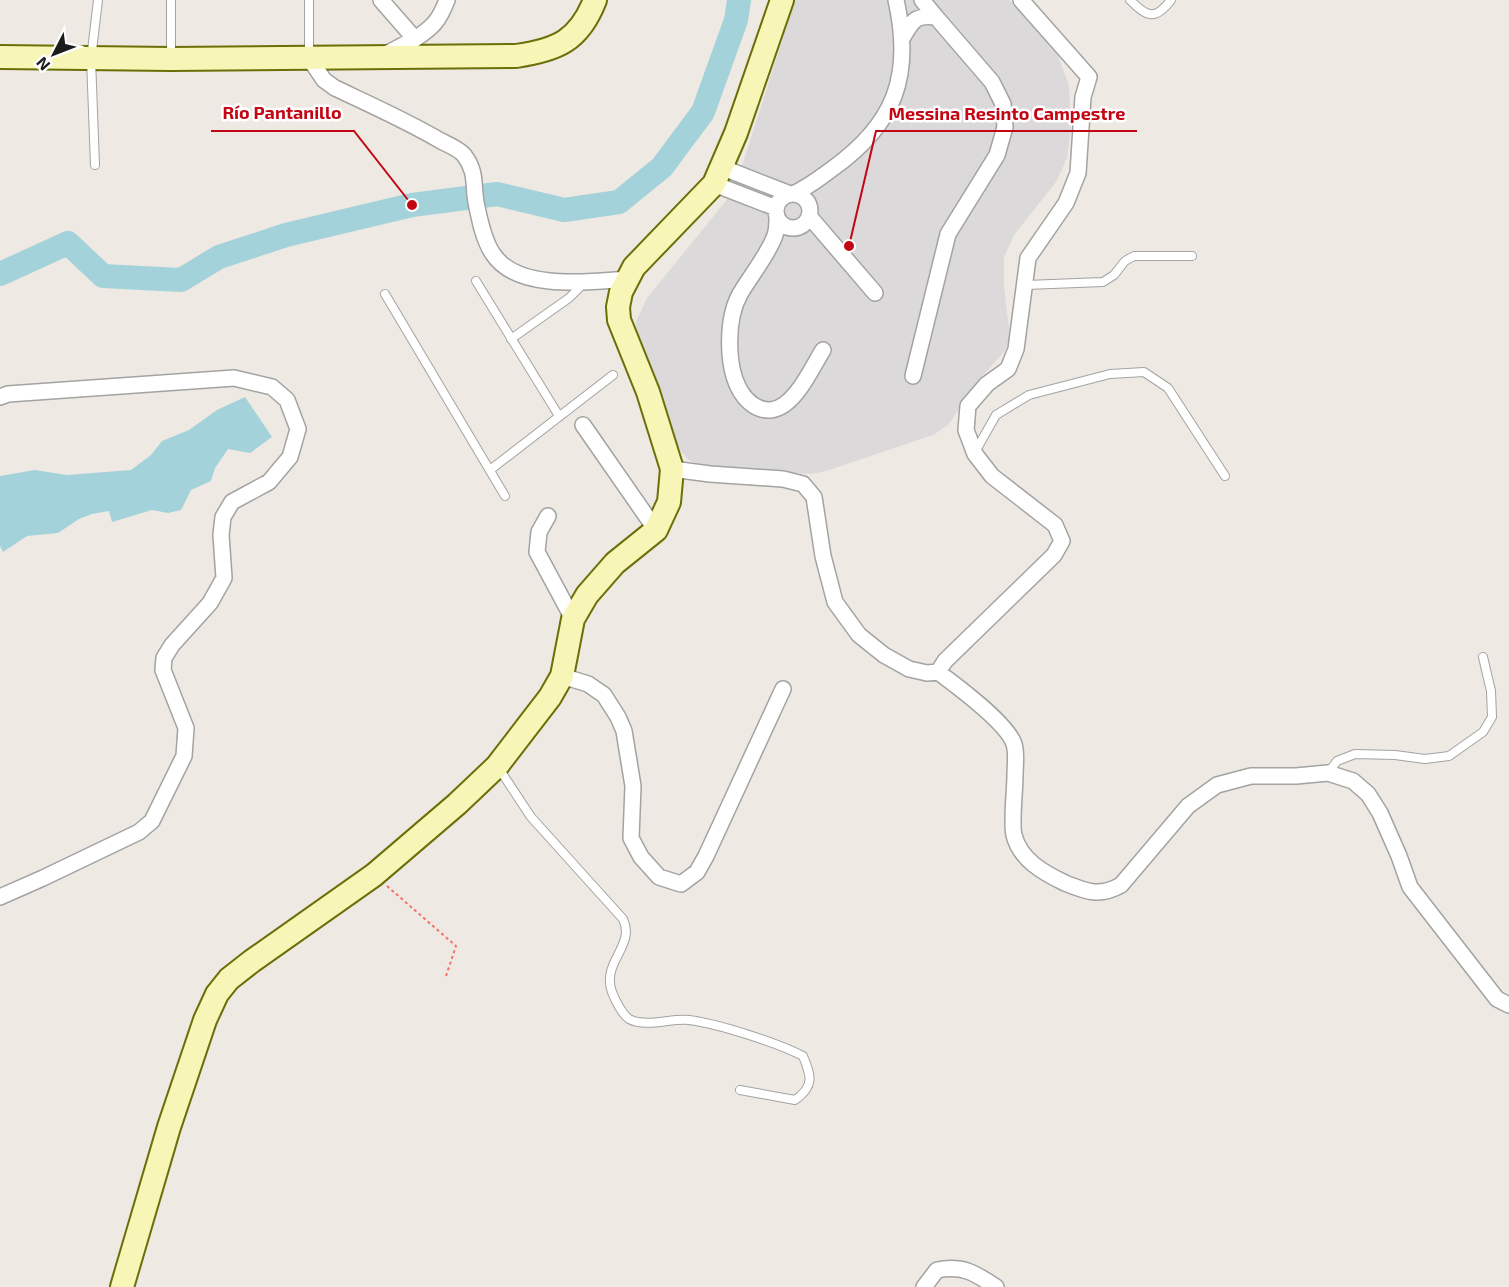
<svg xmlns="http://www.w3.org/2000/svg" width="1509" height="1287" font-family="'Exo 2',sans-serif">
	<rect width="100%" height="100%" fill="#eee9e2"/>
	<!-- residential -->
	<path fill="#dbd9da" d="M795 0H1010L1058 56 1069 85 1071 129 1067 158 1056 182 1014 235 1004 257V287L1010 337 1004 352 977 382 948 425 933 435 826 471 811 474 700 466 689 460 681 452 675 440 637 336 636 322 647 298 734 191Z"/>
	<!-- water -->
	<path fill="#a4d2da" d="M245 397 272 437 250 453 228 449 215 468 211 481 191 490 181 510 168 513 152 510 112 522 109 511 92 514 79 519 58 533 27 536 3 552 0 546V476L35 470 67 475 131 470 151 455 162 441 189 430 217 410Z"/>
	<g fill="none" stroke-linecap="round" stroke-linejoin="round">
		<!-- river -->
		<path stroke="#a4d2da" stroke-width="24" d="M0 274 68 243 103 276 181 280 219 257 286 235 412 205 497 194 564 210 619 202 662 167 703 112 736 20 739 0"/>
		<!-- lane casing -->
		<g stroke="#a3a3a3" stroke-width="10">
			<path id="lane" d="M171 0V55
				M1130 0C1147 17 1155 21 1171 0
				M309 55V0
				M95 165 91 59 98 0
				M476 281 559 416
				M1026 285 1103 282 1114 275 1125 261 1134 256H1192
				M385 294 505 496
				M511 339 569 298 584 283
				M975 452 996 415 1029 395 1110 374 1144 372 1168 388 1225 476
				M490 470 613 375
				M498 767 531 817 623 919C636 946 601 962 612 992 615 1000 622 1014 629 1019 646 1028 671 1018 689 1020 719 1024 775 1042 803 1056 811 1076 815 1086 795 1100L740 1090
				M1328 773 1337 761 1355 754 1395 755 1425 759 1449 756 1483 732 1492 717 1491 691 1483 657"/>
		</g>
		<!-- street casing -->
		<g stroke="#a3a3a3" stroke-width="18">
			<path id="street" d="M381 0 415 39 386 54
				M922 0 936 17
				M1021 0 1089 77 1083 97 1078 173 1066 203 1028 258 1016 349 1008 369 987 384 968 406 966 430 975 454 992 476 1055 525 1062 541 1054 555 945 661 938 672C957 686 1007 723 1014 744 1017 753 1015 766 1015 776 1015 789 1011 824 1014 835 1020 860 1044 873 1065 883 1087 892 1100 897 1121 885L1188 806 1217 785 1251 776H1296L1328 773 1353 781 1368 794 1380 813 1399 856 1410 887 1497 999 1509 1005
				M903 37C913 20 915 15 936 17L992 82 1003 104 1005 127 997 155 948 234 913 376
				M415 39C433 27 439 21 447 0
				M309 58 324 80 335 88C371 105 407 121 441 141 449 145 459 149 464 155 478 173 472 187 477 207 480 222 484 241 493 254 517 291 589 282 627 279
				M721 167 790 194
				M714 184 776 208
				M793 194C810 186 818 179 832 169 895 124 913 76 896 0
				M776 211a17 17 0 1 1 34 0a17 17 0 1 1-34 0Z
				M809 216 875 293
				M777 217C777 223 777 230 775 235 770 252 749 278 740 294 726 319 726 368 741 392 747 402 758 411 771 410 795 407 811 369 823 350
				M0 397 8 394 234 378 272 387 287 400 298 429 290 457 269 482 232 502 223 517 221 535 224 578 210 603 172 645 164 658 163 670 186 728 184 756 152 821 139 832 43 878 0 897
				M583 425 656 530
				M672 469 710 474 783 479 803 484 814 497 823 556 835 602 859 635 884 655 909 669 927 673 938 672
				M548 516 539 532 537 552 573 619
				M562 676 588 684 604 695 618 717 624 731 633 786 631 838 641 857 659 877 681 884 697 872 706 856 783 689
				M924 1287 937 1270C963 1265 975 1273 996 1287"/>
		</g>
		<!-- secondary casing -->
		<g stroke="#6c6f08" stroke-width="26">
			<path id="secondary" d="M0 57 171 59 516 56C557 50 579 41 595 0
				M122 1287 169 1127 205 1020 217 994 229 979 252 961 374 875 457 804 497 766 550 697 562 676 573 619 587 595 615 563 656 530 669 502 672 469 648 392 619 320 618 307 621 292 634 267 714 184 736 133 782 0"/>
		</g>
		<!-- path -->
		<path stroke="#f56f6c" stroke-width="2" stroke-dasharray="3 3" stroke-linecap="butt" d="M387 886 456 946 446 976"/>
		<!-- lane -->
		<use href="#lane" stroke="#fff" stroke-width="8"/>
		<!-- street -->
		<use href="#street" stroke="#fff" stroke-width="15"/>
		<!-- secondary -->
		<use href="#secondary" stroke="#f7f6b7" stroke-width="22"/>
	</g>
	<!-- callouts -->
	<path fill="none" stroke="#c30614" stroke-width="2" d="M412 205L354 131H211M849 246L876 131H1137"/>
	<g fill="#c30614" stroke="#fff" stroke-width="2">
		<circle cx="412" cy="205" r="6"/>
		<circle cx="849" cy="246" r="6"/>
	</g>
	<g font-size="18" text-anchor="middle" font-weight="bold" fill="#c30614" stroke="#fff" stroke-width="5" stroke-linejoin="round" paint-order="stroke">
		<text x="282" y="119">Río Pantanillo</text>
		<text x="1007" y="120">Messina Resinto Campestre</text>
	</g>
	<!-- north arrow -->
	<g transform="translate(54 54) rotate(228)" stroke="#ffffff" stroke-width="4.5" paint-order="stroke">
	<path d="M0-4.5L10 22L0 15L-10 22Z" fill="#1c1c1c"/>
	<text y="-9" font-size="16" font-weight="bold" text-anchor="middle" fill="#1c1c1c">N</text>
	</g>
</svg>
